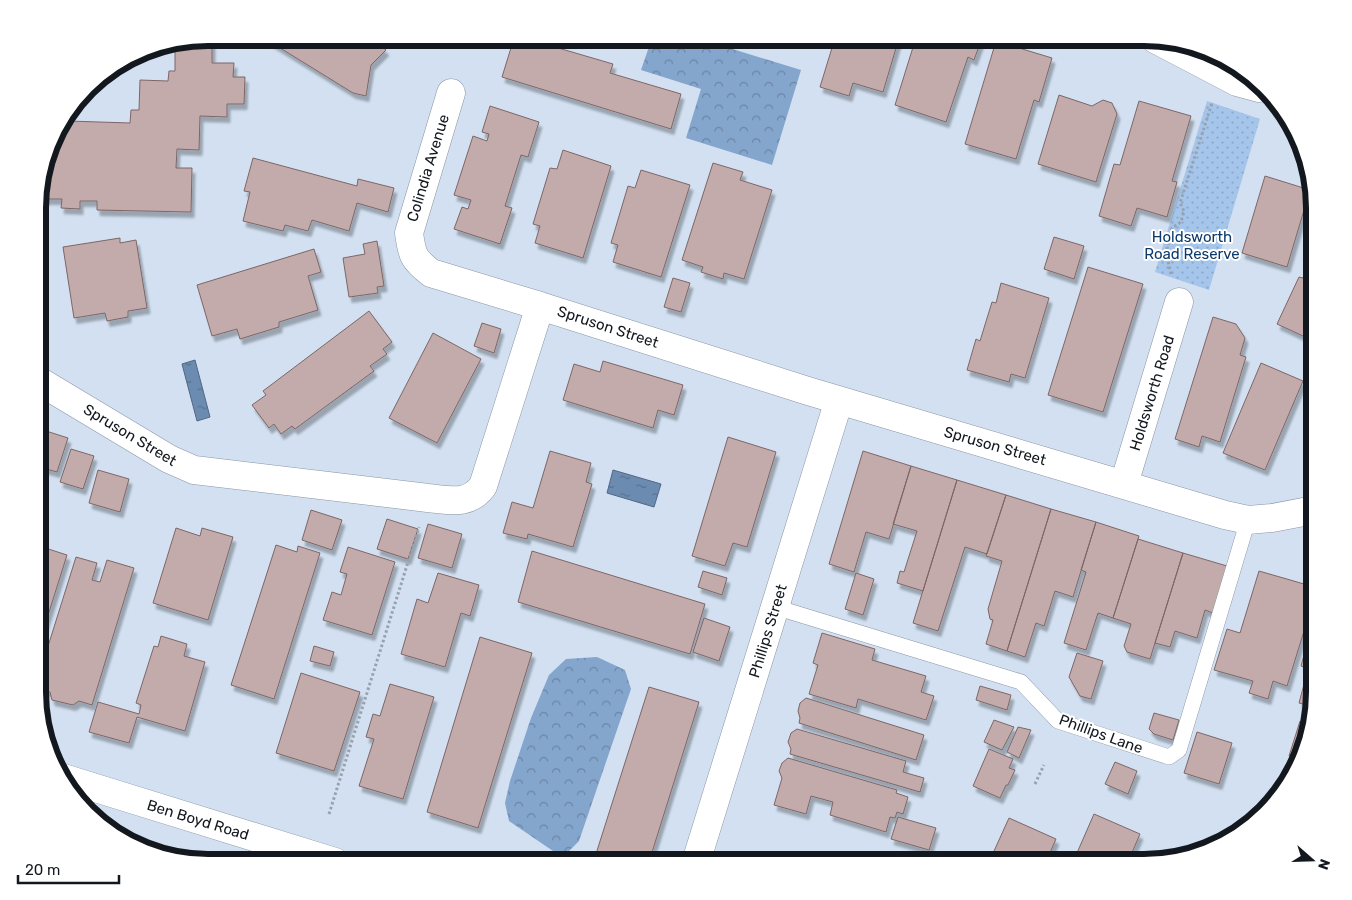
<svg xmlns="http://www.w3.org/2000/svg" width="1352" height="900" font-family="Rubik,sans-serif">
	<defs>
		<pattern id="forest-crowns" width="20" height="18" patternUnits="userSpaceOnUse" patternTransform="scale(1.25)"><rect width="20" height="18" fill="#84a5cc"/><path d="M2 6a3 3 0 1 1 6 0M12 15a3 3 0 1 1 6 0" fill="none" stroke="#6b85a5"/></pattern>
		<pattern id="park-dots" width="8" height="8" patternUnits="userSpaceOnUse" patternTransform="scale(1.25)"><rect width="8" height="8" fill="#a5c5eb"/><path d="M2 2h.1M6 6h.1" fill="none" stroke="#8da8c9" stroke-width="1.8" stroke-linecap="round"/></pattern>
		<pattern id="water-ripples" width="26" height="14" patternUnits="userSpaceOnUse" patternTransform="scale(1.25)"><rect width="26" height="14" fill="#6c8bb1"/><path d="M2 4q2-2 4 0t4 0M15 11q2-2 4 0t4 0" fill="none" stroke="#58718f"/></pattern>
		<filter id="shadow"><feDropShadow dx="3" dy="5.5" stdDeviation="1" flood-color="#0004"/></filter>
	</defs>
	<rect width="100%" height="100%" fill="#d2e0f1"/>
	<!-- forest -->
	<path fill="url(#forest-crowns)" d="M652 38H715L713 43 801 70 772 165 686 138 701 89 641 70Z
		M597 657 625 670 631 689 579 841 567 853 553 851 509 821 505 803 510 781 531 718 549 675 566 659Z"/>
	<!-- park -->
	<path fill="url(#park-dots)" d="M1207 101 1260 119 1209 290 1155 272Z"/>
	<!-- water -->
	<path fill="url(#water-ripples)" stroke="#516885" d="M195 360 210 417 197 421 182 364Z
		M613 470 661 484 654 507 607 493Z"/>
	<!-- building -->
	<path fill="#c3abab" stroke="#7d6666" filter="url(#shadow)" d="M264 38H372L386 50 371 65 366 96 353 93Z
		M514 38H524L613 64 610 73 681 94 671 129 502 77Z
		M835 38H899L883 92 853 83 849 96 820 87Z
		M909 38H982L974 60 968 57 946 122 895 105 914 44 907 42Z
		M189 41 212 42V63H234L233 77H245L244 104H227V117L200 116 199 150 177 149 176 168H192L191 212 97 210V201H80V209L61 208 62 199H39V186L55 132 68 115V121L130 123 131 110H139L140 80 168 81 169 71H175V44Z
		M996 41 1052 58 1039 102 1034 100 1016 159 965 144Z
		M1059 95 1092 106 1103 100 1112 103 1117 114 1096 182 1038 164Z
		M1139 101 1191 116 1172 181 1177 182 1167 217 1137 208 1131 226 1099 216 1114 164 1120 165Z
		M490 106 539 122 528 157 521 155 505 206 512 208 500 244 454 229 462 207 468 209 471 200 454 195 473 136 487 141 489 134 482 132Z
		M563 150 611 166 583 258 535 243 540 226 533 224 550 168 557 169Z
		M253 158 357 186 358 179 394 188 388 212 357 203 349 231 312 220 308 231 285 225 283 231 243 221 250 192 244 191Z
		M713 163 743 172 740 180 772 190 744 279 724 273 723 279 701 272 703 267 682 260Z
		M641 170 690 185 661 277 613 262 618 245 611 243 628 186 635 188Z
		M1265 176 1310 190 1287 267 1242 253Z
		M1054 237 1084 246 1074 279 1044 269Z
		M120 238V243L136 240 147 308 128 311V317L107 321 105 313 74 318 63 247Z
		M377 241 384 286 377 287 378 293 349 297 343 258 365 254 363 244Z
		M314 249 321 272 308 276 318 310 279 322V327L240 339 237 329 212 336 197 285Z
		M1088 267 1143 284 1103 412 1048 395Z
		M1306 270 1314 273V341L1277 324 1299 277 1303 278Z
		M673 278 690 283 681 312 664 307Z
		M1001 283 1049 298 1025 378 1011 374 1009 382 967 370 976 339 980 341 992 302 996 303Z
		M369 311 392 342 383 349 387 354 370 366 374 371 295 429 292 426 281 434 274 424 269 428 252 405 266 395 263 391Z
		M1213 317 1236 324 1245 338 1240 355 1246 357 1220 442 1202 436 1199 447 1175 439Z
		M482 323 501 329 494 353 474 346Z
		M433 333 481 359 437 443 389 418Z
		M603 361 683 385 674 415 658 410 653 428 563 400 574 364 600 372Z
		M1261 363 1303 381 1265 470 1223 453Z
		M1314 398V413L1308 409Z
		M43 430 68 438 57 472 39 467V445Z
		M728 437 776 452 747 547 733 543 725 566 692 556Z
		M71 449 94 456 83 489 60 482Z
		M550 451 591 463 586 482 592 484 573 547 528 534 527 539 503 533 512 502 533 508Z
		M863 451 911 466 889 539 866 532 854 572 829 564Z
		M911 466 957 480 923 591 897 583 900 571 904 572 917 531 893 524Z
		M98 470 129 479 120 512 89 503Z
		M957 480 1006 495 987 554 965 547 938 631 913 623Z
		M1006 495 1051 509 1007 651 986 644 993 620 990 619 988 609 1002 561 986 556Z
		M1051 509 1096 522 1073 597 1055 591 1044 626 1036 623 1025 657 1007 651Z
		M311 510 342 520 332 550 302 540Z
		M387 519 418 529 408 559 377 549Z
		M1096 522 1139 536 1113 618 1098 613 1086 650 1064 643 1086 572 1081 570Z
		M428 524 462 534 452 568 418 558Z
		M176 528 200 536 202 528 233 537 208 620 153 603Z
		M1138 539 1183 553 1150 659 1127 652 1124 646 1131 624 1113 618Z
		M276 545 297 552 298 546 320 553 274 699 231 685Z
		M39 546 67 555 39 644Z
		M348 547 395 562 372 635 323 620 332 592 341 595 347 574 340 572Z
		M532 551 705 604 690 654 518 602Z
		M1183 553 1227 566 1213 613 1205 610 1197 638 1175 631 1170 647 1155 643Z
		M76 557 97 563 92 580 100 582 107 560 134 568 92 705 79 701 73 705 52 700 50 692 39 688V675Z
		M703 571 727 578 722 595 698 587Z
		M1259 571 1311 586 1307 600 1313 602 1287 686 1273 681 1268 699 1249 693 1253 681 1214 670 1227 629 1240 633Z
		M438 573 479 585 470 616 461 613 445 667 401 654 417 599 428 603Z
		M856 573 874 579 863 615 845 609Z
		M1314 617V672L1301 666Z
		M704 618 730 627 719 661 693 652Z
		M822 633 875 649 872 660 926 676 921 692 934 696 926 720 858 699 856 708 809 694 818 665 813 663Z
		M161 636 187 644 184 656 205 662 185 731 137 717 129 743 89 732 98 702 139 714 141 705 136 703 154 646 158 647Z
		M480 637 532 653 478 828 427 812Z
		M314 646 334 652 330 666 310 661Z
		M1077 653 1103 661 1091 699 1080 696 1069 677Z
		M301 673 360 692 334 771 276 753Z
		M1307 673 1314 675 1313 707 1299 703Z
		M390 684 434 697 403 799 359 786 374 739 366 737 373 714 380 716Z
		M980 686 1011 695 1007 710 976 700Z
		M649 687 699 702 649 862H613L595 857Z
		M806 698 924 735 916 760 799 723 800 718 798 711 800 703Z
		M1154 713 1179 720 1173 740 1154 734 1149 729Z
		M994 720 1014 727 1002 750 984 742Z
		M1300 721 1307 723 1296 758 1289 756Z
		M1018 727 1031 730 1019 758 1007 752Z
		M797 729 906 761 903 772 924 778 920 792 790 754 791 749 788 742 791 733Z
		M1197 732 1232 743 1219 784 1184 773Z
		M989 749 1013 759 1009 768 1015 770 1008 785H1006L1000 798 973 786Z
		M788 758 897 790 896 793 908 797 903 814 897 812 895 818 890 817 886 832 830 815 833 802 811 796 806 814 774 805 782 778 779 771 782 763Z
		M1115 762 1137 771 1128 794 1105 784Z
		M1094 814 1140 834 1128 862H1073Z
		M898 817 936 828 929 850 891 839Z
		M1009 818 1056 839 1046 862H989Z
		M781 852 822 862H778Z"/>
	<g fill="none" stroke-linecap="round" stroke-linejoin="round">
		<!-- service casing -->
		<g stroke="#8996a6" stroke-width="16">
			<path id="service" d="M775 607 1021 682 1058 721 1169 757 1179 750 1248 520"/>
		</g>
		<!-- minor casing -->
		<g stroke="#8996a6" stroke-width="29">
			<path id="minor" d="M1155 39 1237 82 1259 88
				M451 93 409 233C412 255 413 259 431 273L540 306
				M39 381 169 459 194 470 428 498C450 500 468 506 483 486L540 306 808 391 1225 515 1248 520 1272 518 1314 510
				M1124 484 1179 302
				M696 862 839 400"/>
		</g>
		<!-- tertiary casing -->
		<g stroke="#8996a6" stroke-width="29">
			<path id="tertiary" d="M60 777 335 862"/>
		</g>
		<!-- path -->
		<path stroke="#97a2af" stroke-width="3" stroke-dasharray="2.5 2.5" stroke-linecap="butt" d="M1171 274 1166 253 1172 228 1181 222 1184 211 1180 203 1212 103
			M1035 784 1044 765
			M329 814 419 527"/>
		<!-- service -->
		<use href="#service" stroke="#fff" stroke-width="15"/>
		<!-- minor -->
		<use href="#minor" stroke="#fff" stroke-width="28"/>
		<!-- tertiary -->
		<use href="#tertiary" stroke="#fff" stroke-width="28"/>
	</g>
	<g text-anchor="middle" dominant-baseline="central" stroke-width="4" stroke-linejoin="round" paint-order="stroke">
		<!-- street labels -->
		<g font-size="15" fill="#13181e" stroke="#fff">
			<text transform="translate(428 168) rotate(-73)">Colindia Avenue</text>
			<text transform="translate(608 327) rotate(18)">Spruson Street</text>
			<text transform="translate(1152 393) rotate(-73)">Holdsworth Road</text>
			<text transform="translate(130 435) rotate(31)">Spruson Street</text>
			<text transform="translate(995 446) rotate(16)">Spruson Street</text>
			<text transform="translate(768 631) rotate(-73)">Phillips Street</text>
			<text transform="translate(1101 734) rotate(20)">Phillips Lane</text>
			<text transform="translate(198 820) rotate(17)">Ben Boyd Road</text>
		</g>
		<!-- park labels -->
		<g font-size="15" fill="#0c3a6b" stroke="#fff">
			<text x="1192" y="237">Holdsworth<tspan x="1192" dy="17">Road Reserve</tspan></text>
		</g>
	</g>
	<!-- crop -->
	<path d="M0 0H1352V900H0ZM208 46H1144A162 162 0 0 1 1306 208V692A162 162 0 0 1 1144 854H208A162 162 0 0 1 46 692V208A162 162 0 0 1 208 46Z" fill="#fff" fill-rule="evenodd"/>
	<path fill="none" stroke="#13181e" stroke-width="6" d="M208 46H1144A162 162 0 0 1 1306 208V692A162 162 0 0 1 1144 854H208A162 162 0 0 1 46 692V208A162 162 0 0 1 208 46Z"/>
	<!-- north arrow -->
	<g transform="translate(1312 860) rotate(110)" stroke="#ffffff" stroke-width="4" paint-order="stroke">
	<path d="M0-4L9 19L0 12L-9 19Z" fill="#13181e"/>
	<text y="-8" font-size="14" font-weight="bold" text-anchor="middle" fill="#13181e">N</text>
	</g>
	<!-- scale -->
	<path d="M18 875v8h101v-8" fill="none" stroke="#13181e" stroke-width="2.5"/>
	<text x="25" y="875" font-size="15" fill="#13181e" stroke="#ffffff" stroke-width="4" paint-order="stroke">20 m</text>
</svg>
